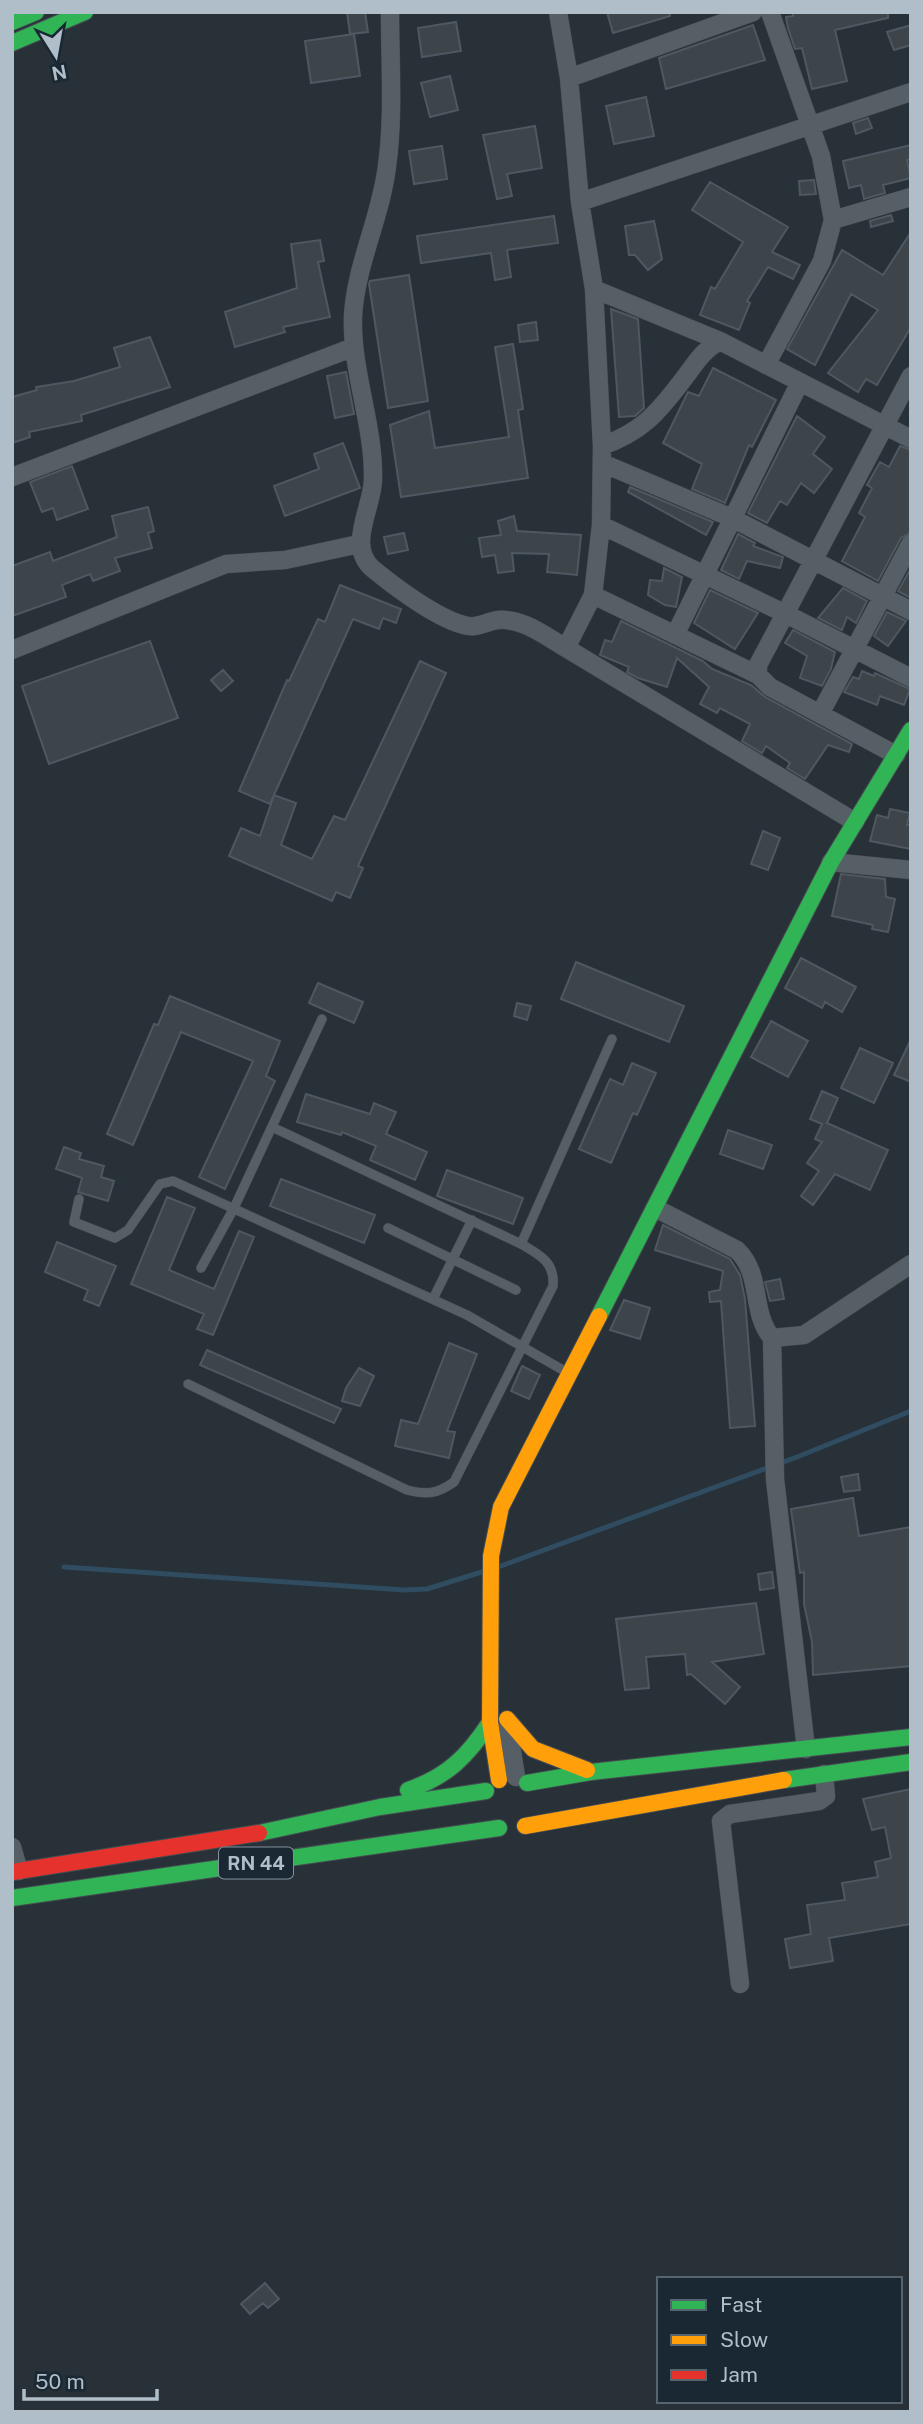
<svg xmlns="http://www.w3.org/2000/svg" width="923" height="2424" font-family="'Public Sans',sans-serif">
	<rect width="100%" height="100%" fill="#273137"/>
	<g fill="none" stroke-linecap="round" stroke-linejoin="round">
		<!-- stream -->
		<path stroke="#2f4c61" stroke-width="5" d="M64 1567 404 1590 427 1589 485 1571
			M498 1567 797 1457 911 1411"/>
	</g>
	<!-- building -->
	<path fill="#3d454a" stroke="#4f5860" stroke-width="2" d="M347 12H365L368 32 350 34Z
		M607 12H670V16L613 33Z
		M793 12H888V18L835 30 847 81 812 89 802 48 795 49 788 28 786 17 793 16Z
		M456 22 461 51 422 57 418 28Z
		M753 25 765 60 666 89 659 58Z
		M911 25V45L894 50 887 32Z
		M354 34 360 76 311 83 305 41Z
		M450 76 458 110 430 117 421 83Z
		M646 97 654 136 614 144 606 106Z
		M868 118 872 128 856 134 853 123Z
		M535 126 542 168 507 174 512 196 497 199 483 135Z
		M911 145V159L907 160 911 178 883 185 885 193 864 199 861 185 849 188 843 161Z
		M442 146 447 179 414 184 409 151Z
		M814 180 816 194 800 195 799 181Z
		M710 182 788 227 772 252 800 265 793 279 768 267 747 301 750 303 739 330 700 315 711 287 715 289 743 242 692 210Z
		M891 215 893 221 871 227 870 221Z
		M554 216 558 243 507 250 511 277 495 280 491 253 421 263 417 236Z
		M654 221 662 259 648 270 635 255H629L625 226Z
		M911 232V327L877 385 866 379 858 392 828 373 878 310 851 294 815 365 787 349 842 250 883 275Z
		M320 240 324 261 318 262 330 317 283 327 285 332 235 347 225 312 297 288 291 244Z
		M409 275 428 401 388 408 369 284 370 281Z
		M611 309 638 319 644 408 635 416 619 417Z
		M536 322 538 340 520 342 518 325Z
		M150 337 170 387 81 415 82 421 29 432 30 437 12 443V397L37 390 36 387 74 381 120 367 114 348Z
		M513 344 523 409 518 410 528 478 401 497 390 425 429 411 435 448 509 437 495 347Z
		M713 368 776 400 752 447 749 445 725 503 692 489 702 464 663 443 688 392 699 396Z
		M346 372 354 414 335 418 327 376Z
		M797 416 825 437 813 454 832 469 814 493 801 483 787 505 780 501 767 523 748 513Z
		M343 443 360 488 285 516 274 486 319 469 314 454Z
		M900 446 911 450V532L901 538 878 581 842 561 865 517 859 513 872 488 867 485 880 462 889 467Z
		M72 466 88 509 57 520 53 508 42 512 30 482Z
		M630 487 713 522 706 535 628 492Z
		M148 507 154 531 148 533 152 548 115 558 120 571 93 581 90 574 62 585 66 597 12 616V566L50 552 53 561 117 537 112 516Z
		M514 516 517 531 581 535 577 575 547 572 549 554 512 553 514 571 498 573 495 555 482 557 479 538 501 535 498 521Z
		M404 533 408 550 388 554 384 537Z
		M738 534 755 543 753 546 783 557 780 568 747 561 739 579 721 570Z
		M664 568 682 577 676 607 665 605 648 595 650 580 662 581Z
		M911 568V598L898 591Z
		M340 585 401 609 396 623 383 618 379 629 353 619 270 804 239 791 287 680 289 681 318 619 325 622Z
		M843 588 867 601 856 623 847 617 842 630 818 618Z
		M710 590 758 613 735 649 694 623Z
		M887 612 906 621 888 646 874 636Z
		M621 621 703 661 712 669 751 685 765 697 852 744 849 752 828 745 805 779 787 768 790 763 766 746 762 753 742 741 750 724 720 708 717 713 700 704 709 687 677 658 667 687 638 678 627 672 629 667 600 655 605 640 612 642Z
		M793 630 835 652 831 669 822 686 800 678 807 656 785 643Z
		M150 641 178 718 49 764 22 686Z
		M420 661 446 673 358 866 363 868 350 898 336 892 332 901 229 856 241 828 260 836 274 795 296 803 281 845 312 859 334 816 345 820Z
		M223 670 233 681 221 691 211 680Z
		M862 671 874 676 875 673 910 689 904 705 880 696 877 705 844 692 853 677 859 679Z
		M890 809 910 813 907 825H911V849L870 841 877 815 888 818Z
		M763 831 780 838 768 870 751 864Z
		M841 874 885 879 886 897 895 899 888 932 872 929 873 925 832 916Z
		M801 958 856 987 842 1012 825 1002 822 1008 785 988Z
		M576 962 684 1006 669 1042 561 999Z
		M318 983 363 1002 354 1023 309 1003Z
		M170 996 280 1041 266 1076 275 1081 225 1189 199 1177 253 1061 181 1032 133 1145 107 1134 154 1024 158 1025Z
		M517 1003 531 1006 527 1020 514 1016Z
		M771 1021 808 1041 788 1077 751 1057Z
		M911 1039V1082L894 1075Z
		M860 1048 893 1063 874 1103 841 1088Z
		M632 1063 656 1073 637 1115 633 1113 611 1163 579 1149 610 1079 623 1085Z
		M822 1091 838 1098 827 1123 888 1150 870 1190 835 1174 813 1205 801 1196 819 1171 807 1163 822 1142 815 1139 822 1124 810 1119Z
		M306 1094 370 1114 374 1103 396 1112 386 1134 427 1152 415 1180 370 1160 376 1146 342 1132 341 1135 297 1122Z
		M728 1130 772 1145 763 1169 720 1154Z
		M64 1147 81 1153 79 1159 104 1166 101 1177 114 1181 108 1201 78 1192 82 1178 56 1169Z
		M447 1170 523 1198 513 1224 437 1196Z
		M281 1179 375 1215 364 1243 270 1206Z
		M167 1197 195 1208 169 1270 214 1289 239 1231 254 1237 213 1335 197 1329 204 1314 131 1284Z
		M663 1225 730 1259 740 1275 745 1299 755 1426 730 1428 721 1301 710 1302 709 1292 720 1290 723 1271 655 1250Z
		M57 1242 116 1266 99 1306 84 1300 88 1290 45 1272Z
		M780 1279 784 1299 770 1301 765 1282Z
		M624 1300 650 1308 640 1339 610 1330Z
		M449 1343 477 1354 447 1431 455 1432 449 1458 395 1446 401 1420 418 1424Z
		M207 1350 341 1409 334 1423 200 1365Z
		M522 1366 540 1375 529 1399 511 1391Z
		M359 1368 374 1376 360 1406 342 1401 346 1388Z
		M858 1474 860 1490 844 1492 841 1477Z
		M853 1498 859 1536 911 1527V1666L813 1675 812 1642 804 1604V1572L800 1573 791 1509Z
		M772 1572 774 1588 760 1590 758 1574Z
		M756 1603 764 1654 712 1662 740 1687 725 1704 691 1674 687 1675 685 1654 646 1657 649 1688 625 1690 616 1619Z
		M911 1789V1924L829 1938 833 1961 790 1968 785 1939 811 1934 807 1905 845 1900 842 1883 878 1877 875 1862 891 1858 885 1827 872 1830 863 1799Z
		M265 2283 279 2299 268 2308 263 2303 250 2314 241 2304Z"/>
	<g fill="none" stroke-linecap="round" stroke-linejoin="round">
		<!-- lane casing -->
		<g stroke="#464d52" stroke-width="10">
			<path id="lane" d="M272 1127 521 1244
				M79 1199 74 1222 115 1238 128 1230 160 1184 173 1181 467 1315 568 1373
				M388 1228 516 1290
				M201 1268 234 1208 322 1019
				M433 1299 472 1220
				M188 1384 407 1490C427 1495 437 1494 454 1482L553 1286C555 1262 540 1255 521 1244L612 1039"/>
		</g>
		<!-- street casing -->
		<g stroke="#464d52" stroke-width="19">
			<path id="street" d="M390 12C390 63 394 116 387 166 381 217 356 264 353 316 351 371 374 424 373 479 373 507 346 546 373 569 395 587 440 621 468 626 478 628 488 621 498 620 523 618 545 636 566 648
				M558 12 569 78 580 202 594 289 602 446 601 525 593 595 566 648 855 822
				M569 78 753 12
				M580 202 911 92
				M833 220 911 197
				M594 289 720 341
				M766 365 822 261 833 220 821 156 770 12
				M602 446C641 432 657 414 682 381 694 366 702 350 720 341L911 439
				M602 463 732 518 911 611
				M12 477 354 347
				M601 525 784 613 911 678
				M593 595 758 675
				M675 635 800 382
				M12 650 226 564 285 560 359 544
				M820 714 911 543
				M896 755 770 687 758 675V665L911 376
				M831 862 911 870
				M655 1208 737 1250C763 1275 750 1312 772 1338L804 1335 911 1264
				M772 1338 775 1479 806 1749
				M508 1726 516 1777
				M12 1847 19 1871
				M740 1984 721 1821 730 1814 819 1801 826 1796 824 1774"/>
		</g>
		<!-- fast casing -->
		<g stroke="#464d52" stroke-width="18">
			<path id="fast" d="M12 22 36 12
				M12 43 85 12
				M599 1316 831 862 911 730
				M784 1780 911 1762
				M527 1783 591 1772 911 1737
				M408 1790C447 1777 468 1756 490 1722
				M259 1833 380 1807 486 1791
				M12 1898 499 1828"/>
		</g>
		<!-- slow casing -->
		<g stroke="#464d52" stroke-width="18">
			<path id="slow" d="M507 1719 533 1749 587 1770
				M499 1780 490 1722 491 1556 501 1507 599 1316
				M525 1826 784 1780"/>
		</g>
		<!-- jam casing -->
		<g stroke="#464d52" stroke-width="18">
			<path id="jam" d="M12 1872 259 1833"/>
		</g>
		<!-- lane -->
		<use href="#lane" stroke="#575f66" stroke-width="9"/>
		<!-- street -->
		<use href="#street" stroke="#575f66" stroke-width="18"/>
		<!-- fast -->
		<use href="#fast" stroke="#30b455" stroke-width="16"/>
		<!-- slow -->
		<use href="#slow" stroke="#ff9f0a" stroke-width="16"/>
		<!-- jam -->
		<use href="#jam" stroke="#e5322d" stroke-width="16"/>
	</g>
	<g text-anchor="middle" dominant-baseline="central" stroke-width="5" stroke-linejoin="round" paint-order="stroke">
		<!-- shield labels -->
		<rect fill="#1a2833" stroke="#83919d" stroke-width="2" x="219" y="1847.5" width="74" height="31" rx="5"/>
		<g font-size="19" font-weight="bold" fill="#b0beca">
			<text x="256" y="1863">RN 44</text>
		</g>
	</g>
	<!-- border -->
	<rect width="923" height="2424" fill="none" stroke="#b0beca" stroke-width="28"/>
	<!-- legend -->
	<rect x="657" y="2277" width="245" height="126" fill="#1a2833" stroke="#56646f" stroke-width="2"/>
	<rect x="671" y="2300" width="35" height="10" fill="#30b455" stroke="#56646f" stroke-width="2"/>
	<text x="720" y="2312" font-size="21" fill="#b0beca">Fast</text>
	<rect x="671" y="2335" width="35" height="10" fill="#ff9f0a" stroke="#56646f" stroke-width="2"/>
	<text x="720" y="2347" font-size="21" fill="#b0beca">Slow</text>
	<rect x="671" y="2370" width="35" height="10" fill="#e5322d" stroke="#56646f" stroke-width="2"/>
	<text x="720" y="2382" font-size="21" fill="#b0beca">Jam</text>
	<!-- north arrow -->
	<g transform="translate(56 56) rotate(169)" stroke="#1a2833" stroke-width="5" paint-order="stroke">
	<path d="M0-5L12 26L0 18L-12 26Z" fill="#b0beca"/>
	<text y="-10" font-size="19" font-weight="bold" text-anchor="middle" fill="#b0beca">N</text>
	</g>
	<!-- scale -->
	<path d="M24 2389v10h133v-10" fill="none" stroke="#b0beca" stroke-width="3.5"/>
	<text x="35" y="2389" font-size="21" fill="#b0beca" stroke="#1a2833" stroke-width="5" paint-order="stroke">50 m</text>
</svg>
